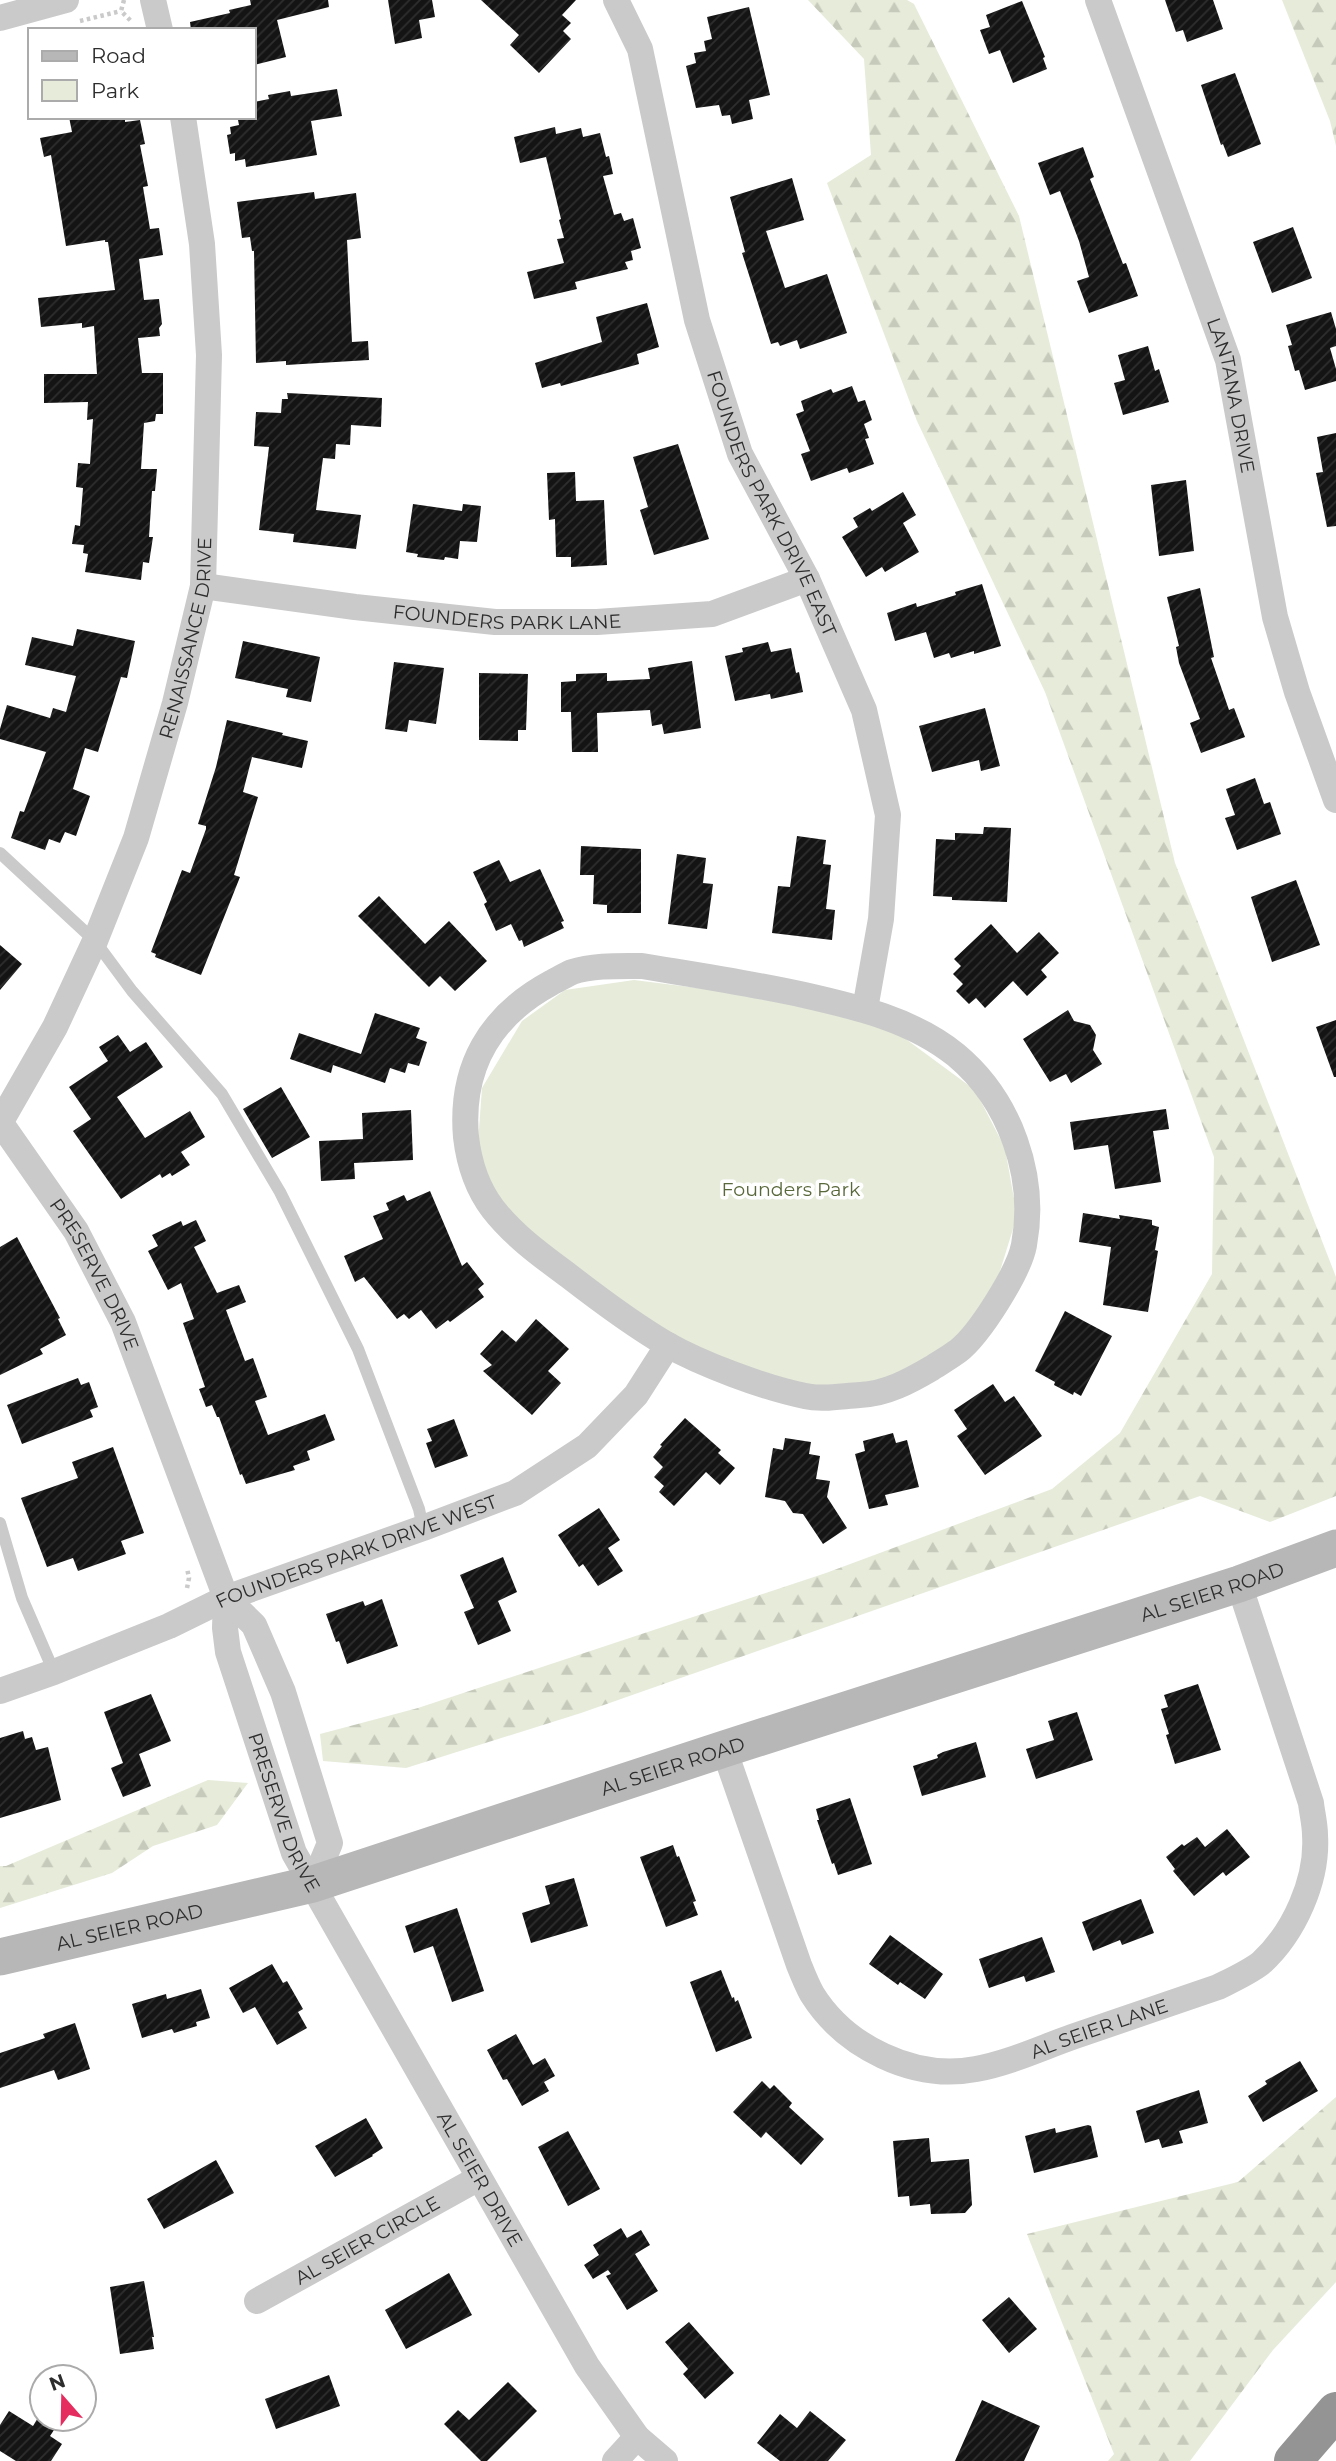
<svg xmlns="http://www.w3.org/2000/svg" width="1336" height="2461" font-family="Montserrat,sans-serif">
	<defs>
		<pattern id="forest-firs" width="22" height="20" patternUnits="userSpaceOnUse" patternTransform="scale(1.75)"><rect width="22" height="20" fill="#e6ebda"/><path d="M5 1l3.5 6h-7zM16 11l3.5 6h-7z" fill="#c6cabb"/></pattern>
		<pattern id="building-hatch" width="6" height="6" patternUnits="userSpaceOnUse" patternTransform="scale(1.75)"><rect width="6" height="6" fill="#141414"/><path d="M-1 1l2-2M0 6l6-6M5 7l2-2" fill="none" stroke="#2e2e2e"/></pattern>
	</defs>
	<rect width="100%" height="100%" fill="#fff"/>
	<!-- green -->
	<path fill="#e6ebda" d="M634 980 865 1009 975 1090 1005 1148 1017 1216 991 1300 946 1351 878 1392 809 1393 666 1344 505 1218 477 1157 482 1088 522 1021 565 990Z"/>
	<!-- forest -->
	<path fill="url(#forest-firs)" d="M808 0H907L914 4 1019 216 1175 863 1336 1277V1496L1270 1522 1200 1496 581 1713 406 1768 323 1761 320 1734 418 1708 826 1573 1052 1489 1120 1433 1212 1274 1214 1157 1045 692 917 421 827 183 871 155 864 59Z
		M1282 0H1336V146L1330 121Z
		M208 1780 248 1783 217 1825 153 1846 112 1873 0 1908V1866H6Z
		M1336 2097V2282L1273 2350 1190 2461H1108L1114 2454 1027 2234 1238 2182Z"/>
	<!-- building -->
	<path fill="url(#building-hatch)" d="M250 0H328L329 7 277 20 286 57 254 65V30H191L190 22 230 13 229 10 251 5Z
		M388 0H432L435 17 419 20 422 38 395 44Z
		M481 0H576L562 15 571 23 563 31 571 39 539 73 510 45 519 35Z
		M1165 0H1213L1223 29 1187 42 1183 30 1176 32Z
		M1022 1 1045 57 1043 58 1047 69 1013 83 1000 50 989 54 980 30 990 27 986 15Z
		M749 7 770 95 749 100 753 119 732 124 730 115 722 116 719 105 696 108 686 66 696 63 694 53 706 51 704 41 712 39 707 17Z
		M1235 73 1261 144 1228 157 1223 144 1221 145 1201 85Z
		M337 89 342 116 311 121 317 155 246 167 245 159 235 161V153L230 154 227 135 231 134 230 127 239 125 238 120 254 117V102L269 99 268 95 290 91 291 96Z
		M69 117H125V122L140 120 145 144 140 145 148 186 143 187 150 229 159 228 163 255 139 259 144 300 159 299 162 324 159 328 160 336 138 338 142 373H163V414H156L155 421 144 423 141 469H157L155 491H152L149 537H153L149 563 143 562 141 580 85 572 88 554 83 553 84 545 72 544 75 525 80 526 83 488 76 487 78 463 90 464 93 419 87 420 88 402 44 403V374H97L94 326 82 328V323L41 327 38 298 115 290 108 242H105V240L66 246 51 155 44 157 40 138 72 132Z
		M555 127 556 134 581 128 583 137 600 133 606 157 609 156 613 174 603 176 614 215 621 213 624 221 633 218 641 248 631 251 633 260 625 262 628 269 575 282 577 289 534 299 527 272 564 263 557 239 564 238 559 220 561 219 546 157 520 163 514 137Z
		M1083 147 1094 177 1090 179 1123 264 1126 263 1138 296 1089 313 1077 281 1089 277 1079 241 1060 191 1050 195 1038 163Z
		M792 178 804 220 766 231 785 288 827 274 847 333 800 349 797 340 780 346 778 342 771 344 742 253 745 252 730 197Z
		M314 192 315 199 356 193 361 238 347 240 352 342 368 341 369 360 286 365V361L256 363 254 251H252L250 237 242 238 237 202Z
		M1293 227 1312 278 1272 293 1253 242Z
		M647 303 659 347 637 354 639 364 561 386 560 383 542 388 535 363 602 342 596 317Z
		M1331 312 1336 329V346L1330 348 1336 369V381L1305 390 1299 370 1295 371 1288 346 1292 345 1286 325Z
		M1148 346 1155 371 1159 369 1169 402 1123 415 1114 383 1125 380 1118 355Z
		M852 386 858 402 865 400 872 420 864 424 869 438 865 439 874 464 849 473 847 468 811 481 801 454 810 451 796 414 804 411 801 401 831 389 833 393Z
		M287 393 382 398 381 427 351 425 350 445 336 444 335 459 323 458 316 510 361 515 356 549 293 542 294 534 259 530 269 447 254 446 256 412 281 413 282 399H288Z
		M1336 433V526L1327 527 1316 473 1323 472 1317 437Z
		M678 444 709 539 654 555 640 510 648 507 633 457Z
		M575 472 576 501 604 500 607 565 571 567V557H556L555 519 549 520 547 473Z
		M1186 480 1194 551 1159 556 1151 485Z
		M903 492 916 515 903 523 919 552 885 572 882 567 866 577 842 537 858 527 853 518 870 508 872 511Z
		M413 504 462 511 463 504 481 506 477 542 460 541 458 559 445 557 444 560 417 557 418 554 406 552Z
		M982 584 1001 646 974 654V651L951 658 949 653 934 658 926 632 895 641 887 613 916 603 917 607 956 595 955 592Z
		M1200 588 1214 657 1211 658 1229 710 1234 708 1245 737 1201 753 1190 723 1200 719 1179 663 1176 647 1179 646 1167 597Z
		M77 629 135 641 127 678 121 677 98 752 85 748 73 789 90 796 76 836 65 832 60 843 49 839 45 850 11 838 20 811 24 812 46 752 0 739V729L7 705 50 718 53 708 66 712 76 676 25 665 32 637 73 646Z
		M243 641 320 657 311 702 286 697 288 689 235 678Z
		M768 642 771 652 791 648 796 673 799 672 803 692 771 699 770 694 735 701 725 656 743 652 742 648Z
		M692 661 701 728 664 734 662 724 652 726 650 710 597 713 598 752H572L571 712H561V682L576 681V674L607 673V681L650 679 648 668Z
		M394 662 444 668 436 724 409 720 407 732 385 729Z
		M479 673 528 674 526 730H518V741L479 740Z
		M985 708 1000 766 981 771 979 760 932 772 919 726Z
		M227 720 283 733 282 735 308 741 302 768 252 757 243 792 258 797 234 875 240 877 201 975 155 957 156 954 151 952 182 870 190 873 206 829V826L198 824 216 767Z
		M1255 778 1264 804 1270 802 1281 834 1237 850 1225 818 1235 815 1226 789Z
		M984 827 1011 828 1007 902 952 900V897L933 896 936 839 955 840V833L983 834Z
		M797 836 826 840 823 864 831 865 826 909 835 910 832 940 772 933 778 886 790 887Z
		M581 846 641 849V913H607V905L593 904 594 875H580Z
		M677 854 706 858 703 883 713 884 707 929 668 924Z
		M499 860 510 882 540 869 564 921 561 922 564 928 524 947 522 940 519 941 511 924 496 931 484 904 487 902 473 872Z
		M1296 880 1320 945 1272 962 1251 897Z
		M379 896 425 944 449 921 487 961 455 991 440 976 429 987 358 916Z
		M991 924 1017 953 1039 932 1059 953 1041 970 1047 977 1027 996 1013 981 985 1008 976 998 969 1004 956 991 963 984 953 974 961 966 954 959Z
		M0 945 22 964 0 990Z
		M1068 1010 1074 1021 1090 1025 1096 1035 1093 1050 1102 1064 1071 1083 1066 1074 1050 1082 1023 1039Z
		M375 1013 420 1028 416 1038 427 1042 419 1066 408 1063 405 1073 390 1068 385 1083 333 1065 331 1073 290 1059 299 1033 361 1054Z
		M1336 1020V1077H1334L1316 1027Z
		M118 1035 130 1052 146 1042 163 1067 117 1097 145 1138 190 1111 205 1137 181 1152 190 1165 172 1176 170 1173 162 1178 160 1174 121 1199 73 1131 91 1119 69 1087 108 1061 99 1047Z
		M281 1087 310 1137 272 1158 243 1109Z
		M1166 1109 1169 1129 1153 1131 1161 1182 1115 1189 1108 1145 1074 1150 1070 1122Z
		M411 1110 413 1160 354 1163 355 1179 321 1181 319 1141 363 1139 362 1113Z
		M430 1191 462 1266 467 1262 484 1284 478 1289 484 1297 450 1322 448 1320 436 1329 421 1310 409 1319 404 1314 397 1319 364 1277 355 1282 344 1256 383 1239 373 1216 389 1210 386 1203 404 1195 407 1201Z
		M1083 1213 1120 1219 1119 1215 1152 1220V1225L1159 1227 1155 1250 1158 1251 1148 1312 1103 1305 1111 1247 1079 1242Z
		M196 1220 206 1241 194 1247 217 1293 239 1285 246 1302 226 1310 245 1361 253 1358 267 1397 255 1401 268 1435 325 1414 335 1440 307 1451 310 1460 293 1466 295 1470 246 1484 242 1474 240 1475 219 1417H217L212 1405 206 1407 199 1389 205 1387 183 1323 194 1319 181 1283 168 1290 148 1251 158 1246 152 1235 181 1221 183 1226Z
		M17 1237 60 1318 58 1319 66 1335 40 1349 43 1354 0 1375V1247Z
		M1065 1311 1112 1336 1081 1396 1074 1392 1073 1395 1054 1385 1055 1382 1035 1371Z
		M536 1319 569 1349 548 1371 561 1383 532 1415 483 1371 492 1365 480 1354 502 1330 516 1342Z
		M78 1378 81 1385 89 1382 98 1407 90 1410 93 1417 22 1444 7 1405Z
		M993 1384 1005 1402 1014 1396 1042 1436 985 1475 957 1436 967 1429 954 1410Z
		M685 1418 721 1450 718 1453 735 1468 720 1485 706 1472 674 1506 659 1492 664 1486 654 1477 663 1467 653 1457 662 1446 660 1445Z
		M454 1419 468 1456 435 1468 426 1443 432 1441 427 1429Z
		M893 1433 896 1443 907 1440 919 1487 885 1495 888 1505 869 1509 855 1454 865 1451 863 1441Z
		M785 1438 811 1442 809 1454 820 1456 816 1479 830 1481 827 1497 847 1528 823 1544 803 1514 793 1513 785 1501 765 1497 773 1448 783 1450Z
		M113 1447 144 1533 121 1541 126 1554 78 1571 73 1558 47 1567 21 1498 78 1478 72 1462Z
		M599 1508 620 1540 608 1548 623 1571 598 1586 583 1564 579 1567 558 1535Z
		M503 1557 517 1592 498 1601 511 1631 478 1645 464 1612 474 1608 460 1575Z
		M382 1599 398 1646 347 1664 339 1641 336 1642 326 1614 363 1601 365 1606Z
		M1198 1684 1221 1750 1175 1764 1166 1735 1169 1734 1161 1709 1168 1707 1164 1695Z
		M151 1694 171 1741 139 1754 151 1786 123 1797 111 1768 123 1763 104 1712Z
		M1077 1712 1093 1760 1036 1779 1026 1749 1054 1740 1048 1721Z
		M23 1731 25 1739 32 1737 36 1750 48 1747 61 1800 0 1818V1738Z
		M976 1742 986 1777 922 1796 913 1766 938 1758 937 1755 943 1752Z
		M850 1798 872 1864 838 1875 834 1863 832 1864 817 1820H819L816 1809Z
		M1227 1829 1250 1857 1226 1876 1223 1872 1194 1896 1173 1871 1175 1869 1166 1857 1182 1844 1184 1846 1197 1837 1205 1847Z
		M673 1845 677 1857 679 1856 696 1901 693 1902 698 1915 666 1927 640 1857Z
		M574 1878 588 1926 531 1943 522 1913 550 1904 545 1886Z
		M1141 1899 1154 1933 1122 1945 1120 1940 1093 1951 1082 1922Z
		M457 1908 484 1991 452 2002 433 1946 414 1953 405 1926Z
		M890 1935 943 1974 925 1999 900 1982 898 1985 869 1964Z
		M1042 1937 1055 1972 1026 1982 1024 1976 989 1988 979 1959Z
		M272 1964 283 1983 287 1981 303 2009 298 2012 307 2028 277 2045 255 2007 243 2013 229 1988Z
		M721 1970 732 1998 734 1997 735 2002 738 2000 752 2038 716 2052 690 1982Z
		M201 1989 210 2018 196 2022 197 2026 174 2033 172 2029 142 2038 132 2004 166 1994 167 1999Z
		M75 2023 90 2069 58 2080 54 2070 0 2088V2053L45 2038 43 2034Z
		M516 2034 533 2065 545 2058 555 2076 544 2082 549 2091 522 2106 507 2079 503 2080 487 2050Z
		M1300 2061 1318 2091 1263 2122 1248 2096 1267 2084 1265 2081Z
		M762 2081 770 2089 774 2085 792 2103 789 2107 824 2139 801 2165 766 2132 761 2138 733 2112Z
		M1199 2090 1208 2123 1179 2131 1183 2143 1162 2148 1159 2139 1145 2143 1136 2111Z
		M366 2118 383 2148 372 2155 373 2156 335 2177 315 2146Z
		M1088 2125 1091 2126 1098 2157 1034 2173 1025 2136 1055 2128 1056 2133Z
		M568 2131 600 2189 568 2206 538 2147Z
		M929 2138 931 2162 969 2159 972 2205 965 2213 931 2214 930 2204 910 2206 909 2196 898 2197 893 2141Z
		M216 2160 234 2193 164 2229 147 2199Z
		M621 2228 627 2238 641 2230 650 2245 635 2254 658 2291 627 2310 606 2276 611 2274 608 2270 593 2279 584 2265 599 2255 593 2245Z
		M449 2273 472 2315 406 2349 385 2310Z
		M144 2281 154 2337H152L154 2349 120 2354 110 2287Z
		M1009 2297 1037 2329 1009 2353 982 2320Z
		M689 2322 734 2373 705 2399 683 2374 688 2369 665 2342Z
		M329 2375 340 2406 276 2429 265 2399Z
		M508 2382 537 2411 487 2461H481L444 2424 458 2410 469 2420Z
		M982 2400 1040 2426 1024 2461H955Z
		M9 2411 33 2426 39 2416 56 2427 50 2436 62 2444 51 2461H16L0 2451V2425Z
		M810 2411 846 2440 828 2461H780L757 2443 780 2414 797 2428Z"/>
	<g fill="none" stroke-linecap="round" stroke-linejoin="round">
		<!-- path -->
		<path stroke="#cacaca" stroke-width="4.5" stroke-dasharray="3.5 3.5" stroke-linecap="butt" d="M124 0 121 11 132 22
			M80 21 121 11
			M187 1588 189 1578 187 1568"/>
		<!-- lane -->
		<path stroke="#cacaca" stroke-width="12" d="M0 853 95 941 132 991 222 1094 280 1192 358 1349 419 1509 423 1528
			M0 1523 22 1598 54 1672"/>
		<!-- street -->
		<g stroke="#cacaca" stroke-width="26">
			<path d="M153 0 160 30"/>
			<path id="s1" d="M616 0 640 49 697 320 740 454 807 579 864 710 888 815 881 919 865 1009"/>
			<path id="s2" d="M1098 0 1228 360 1275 617 1297 692 1336 800"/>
			<path d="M0 18 66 0"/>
			<path id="s3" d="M203 586 355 607 495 622H597L712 614 807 579"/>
			<path d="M642 966C696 975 750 983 804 995 857 1007 913 1020 956 1055 1010 1100 1037 1176 1024 1245 1019 1272 979 1335 958 1351 950 1357 941 1362 932 1368 910 1381 886 1394 860 1395 842 1396 822 1400 805 1396 765 1388 701 1364 666 1344 632 1324 600 1300 569 1276 542 1256 514 1236 493 1209 477 1188 469 1163 466 1137 460 1067 490 1016 551 983 557 980 565 975 572 972 593 965 619 966 642 966Z"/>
			<path id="s4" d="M0 1122 76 1231 123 1322 226 1598 225 1628 228 1652 294 1853 587 2366 637 2437 665 2461"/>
			<path id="s5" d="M0 1123 55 1027 95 941 136 838 175 703 203 586 209 355 202 244 183 117"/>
			<path d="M226 1598 254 1625 283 1692 330 1843 313 1884"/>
			<path id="s6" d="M0 1691 54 1672 169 1626 226 1598 423 1528 515 1493 587 1446 636 1395 668 1345"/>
			<path id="s7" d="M724 1749 799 1965C803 1975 807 1985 812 1994 845 2047 914 2081 976 2069 1009 2063 1041 2048 1072 2037 1121 2020 1169 2004 1218 1987 1232 1980 1248 1973 1261 1963 1294 1933 1318 1880 1315 1835 1315 1824 1312 1813 1311 1803L1239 1584"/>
			<path id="s8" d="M257 2301 479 2178"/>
			<path d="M615 2461 637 2437"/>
		</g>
		<!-- secondary -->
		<path stroke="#b7b7b7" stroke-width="37" id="s9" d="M0 1957 313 1884 724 1749 1239 1584 1336 1548"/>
		<!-- highway -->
		<path stroke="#949494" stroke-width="38" d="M1293 2461 1336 2411"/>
	</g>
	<g text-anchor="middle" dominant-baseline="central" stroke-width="7" stroke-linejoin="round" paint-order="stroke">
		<!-- street labels -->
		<g font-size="19" fill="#2d2d2d" stroke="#fff">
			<text stroke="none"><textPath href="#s2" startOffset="418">LANTANA DRIVE</textPath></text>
			<text stroke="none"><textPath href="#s1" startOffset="530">FOUNDERS PARK DRIVE EAST</textPath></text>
			<text stroke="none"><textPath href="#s3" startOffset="306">FOUNDERS PARK LANE</textPath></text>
			<text stroke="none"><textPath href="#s5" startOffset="523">RENAISSANCE DRIVE</textPath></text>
			<text stroke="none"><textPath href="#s4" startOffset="180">PRESERVE DRIVE</textPath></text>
			<text stroke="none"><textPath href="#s6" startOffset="383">FOUNDERS PARK DRIVE WEST</textPath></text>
			<text stroke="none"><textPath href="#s9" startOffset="1267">AL SEIER ROAD</textPath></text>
			<text stroke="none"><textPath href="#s9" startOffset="700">AL SEIER ROAD</textPath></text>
			<text stroke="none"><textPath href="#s4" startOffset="754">PRESERVE DRIVE</textPath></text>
			<text stroke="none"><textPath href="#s9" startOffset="133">AL SEIER ROAD</textPath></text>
			<text stroke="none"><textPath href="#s7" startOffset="581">AL SEIER LANE</textPath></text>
			<text stroke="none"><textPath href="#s4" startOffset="1171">AL SEIER DRIVE</textPath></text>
			<text stroke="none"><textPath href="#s8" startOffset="126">AL SEIER CIRCLE</textPath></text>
		</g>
		<!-- park labels -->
		<g font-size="19" fill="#59683a" stroke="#fff">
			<text x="791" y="1189">Founders Park</text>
		</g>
	</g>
	<!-- legend -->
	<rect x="28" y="28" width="228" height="91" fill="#ffffff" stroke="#ababab" stroke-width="2"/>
	<rect x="42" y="51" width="35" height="10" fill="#b7b7b7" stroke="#ababab" stroke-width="2"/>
	<text x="91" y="63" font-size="21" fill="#2d2d2d">Road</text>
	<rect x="42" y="80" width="35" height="21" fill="#e6ebda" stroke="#ababab" stroke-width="2"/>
	<text x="91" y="98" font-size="21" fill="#2d2d2d">Park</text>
	<!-- north arrow -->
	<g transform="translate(63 2398) rotate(340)"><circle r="33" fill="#ffffff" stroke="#ababab" stroke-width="2"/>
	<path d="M0-5L12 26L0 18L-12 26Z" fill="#e52e5f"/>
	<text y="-10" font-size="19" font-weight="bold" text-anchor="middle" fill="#2d2d2d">N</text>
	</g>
</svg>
